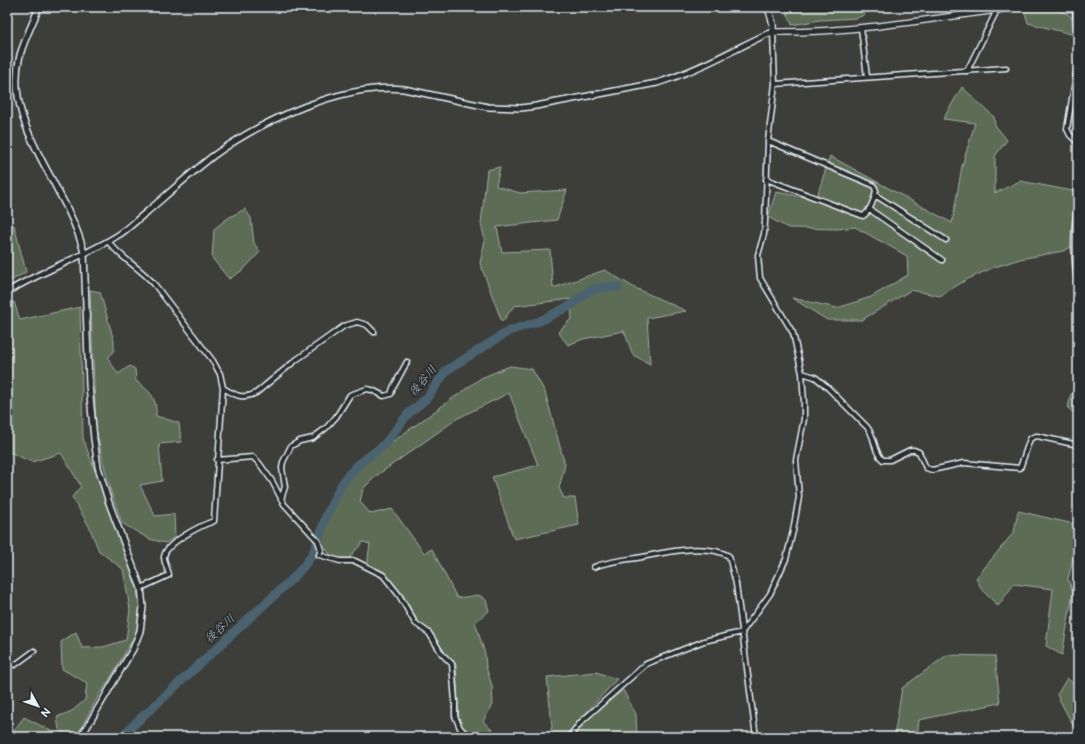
<svg xmlns="http://www.w3.org/2000/svg" width="1085" height="744" font-family="'Balsamiq Sans','Klee One',sans-serif">
	<rect width="100%" height="100%" fill="#3d3d39"/>
	<filter id="ink" filterUnits="userSpaceOnUse"><feTurbulence type="fractalNoise" baseFrequency=".025" numOctaves="2"/><feDisplacementMap in="SourceGraphic" scale="8" xChannelSelector="R" yChannelSelector="G"/><feConvolveMatrix kernelMatrix="1 2 1 2 8 2 1 2 1" color-interpolation-filters="sRGB"/></filter>
	<g filter="url(#ink)">
		<!-- green -->
		<path fill="#5c6c54" stroke="#a2aea6" d="M785 7H870L864 15 857 18 820 20 792 25Z
			M1054 8 1071 16 1075 35 1028 23 1024 10Z
			M962 87 994 117 995 125 1007 140 995 156V193L1020 181 1078 192V244L1063 251 1020 259 992 268 966 280 940 296 911 290 862 320H827L792 298 837 308 871 297 908 275 907 256 855 227 838 229 788 228 768 217 776 192 816 199 830 156 952 223 962 166 975 123 943 119Z
			M500 167 496 186 520 193 567 190 557 220 497 227 502 252 550 250 553 288 605 270 633 287 686 311 647 318 650 364 633 355 624 331 583 339 568 345 558 332 572 318 570 299 514 306 502 322 480 263 485 240 481 224 487 170Z
			M245 209 251 218 254 243 260 252 243 270 229 279 212 258 214 229 228 218Z
			M14 225 26 272 7 283V228Z
			M90 290 100 292 114 341V351L108 358 118 374 130 366 135 369 136 381C150 391 157 397 156 416L179 423 181 442 159 444 162 481 140 485 155 516 174 514 175 537 166 543 149 539 122 523 112 495 103 462 96 428Z
			M14 302 20 320 80 307 83 438 137 587 140 610 137 632 108 682 99 695 76 737H70L59 730 57 717 72 711 85 700 87 683 62 669 61 642 76 632 82 648 103 647 126 640 130 609 123 569 99 551 89 526 72 497 81 486 61 453 32 462 9 452H7V306Z
			M510 366 532 369 545 392 565 465 559 488 564 498H575L579 525 514 539 492 477 538 465 509 393 458 418 376 476 363 489 360 502 371 514 392 509 424 553 432 549 457 598 479 595 486 600 489 611 475 622 485 654 486 667 492 686 493 705 483 721 499 737H472L464 729 459 720 456 664 443 652 431 631 418 622 402 593 395 587 385 574 368 565V558L370 544 363 542 348 559C327 557 331 555 320 540L324 525 338 499 344 483 356 468 481 378Z
			M1071 394 1078 395V417L1068 408Z
			M1018 511 1078 525V538L1068 579 1073 592 1062 655 1046 646 1053 589 1014 584 998 606 982 590 976 578 1014 532Z
			M947 655 995 656 1000 703 919 720 917 737H894L902 688Z
			M596 672 617 679 564 737H548L552 727 547 677Z
			M1067 678 1078 688V735L1057 695Z
			M623 690 636 714 637 737H573L584 722Z
			M24 717 51 731V737H9Z"/>
		<g fill="none" stroke-linecap="round" stroke-linejoin="round">
			<!-- river -->
			<path stroke="#4b636f" stroke-width="9" d="M319 539 326 516 340 487 348 475 360 463 384 445 408 414 426 399 447 370 509 331 540 321 571 305 589 291 603 287H618
				M150 710 294 577C303 567 313 557 317 543
				M121 737 146 713"/>
			<!-- minor casing -->
			<g stroke="#e8f1f8" stroke-width="7">
				<path id="minor" d="M1074 7 1078 28
					M861 28 867 77
					M1078 62 1067 129 1070 135 1078 143
					M967 71 997 10
					M775 84 1006 68
					M766 179 863 216C870 212 874 199 876 191L875 188 873 185 768 141
					M875 195 946 240
					M1078 203C1072 233 1074 260 1078 290
					M869 209 942 260
					M108 241C120 258 141 268 155 285L213 361 220 374 223 388 214 521C202 525 165 543 164 557 164 563 168 569 169 575L141 588
					M802 373 815 377 826 386 867 427C876 437 873 452 883 460H890L910 450H914L919 452 926 468 932 470 964 463 1020 468 1030 439 1033 437 1037 436 1078 445
					M223 388C235 395 243 400 256 393L296 360 344 326 357 322 367 325 374 332
					M217 460 253 457 259 463 272 481 284 504 318 541 321 550 319 555 340 561H355L383 575 399 595 415 623 429 633 442 654 452 664 455 702V716L460 728 469 737
					M281 499 285 487 282 468 283 462 291 446 300 441 313 438 326 428 336 417 350 395 367 389 372 390 384 396 391 394 393 388 407 362
					M594 567C609 561 625 560 642 557 667 552 706 543 729 556L736 584 756 737
					M7 660 15 665 34 651
					M569 737 581 722 646 664 704 641 742 632 770 594 786 559 793 531 799 497 796 460 804 419V403L802 373 793 333 760 278 758 255 764 234 765 222 768 141 775 84 773 32"/>
			</g>
			<!-- tertiary casing -->
			<g stroke="#e8f1f8" stroke-width="8">
				<path id="tertiary" d="M39 7C33 23 25 38 20 55 7 106 36 148 58 191 69 211 79 231 84 253L89 385 94 439 98 467 109 503 141 588 143 607 140 631 133 649 81 737
					M7 292C43 270 84 257 120 234 130 227 139 218 148 211 170 192 191 173 213 156 261 121 344 82 404 89L488 107 521 108 536 106 657 83C696 71 731 51 767 34L773 32"/>
			</g>
			<!-- secondary casing -->
			<g stroke="#e8f1f8" stroke-width="8">
				<path id="secondary" d="M768 7 773 24V32C855 33 936 18 1017 7
					M1073 7 1078 9"/>
			</g>
			<!-- minor -->
			<use href="#minor" stroke="#2a2d2e" stroke-width="4"/>
			<!-- tertiary -->
			<use href="#tertiary" stroke="#2a2d2e" stroke-width="5"/>
			<!-- secondary -->
			<use href="#secondary" stroke="#2a2d2e" stroke-width="5.5"/>
		</g>
	</g>
	<g text-anchor="middle" dominant-baseline="central" stroke-width="3.5" stroke-linejoin="round" paint-order="stroke">
		<!-- water labels -->
		<g font-size="12" font-style="italic" fill="#a9b8c1" stroke="#2a2d2e">
			<text transform="translate(423 381) rotate(-50)">後谷川</text>
			<text transform="translate(220 629) rotate(-43)">後谷川</text>
		</g>
	</g>
	<!-- margin -->
	<rect width="1085" height="744" fill="none" stroke="#2a2d2e" stroke-width="24"/>
	<rect x="12" y="12" width="1061" height="720" fill="none" stroke="#e8f1f8" stroke-width="1.5" filter="url(#ink)"/>
	<!-- north arrow -->
	<g transform="translate(38 706) rotate(130)" stroke="#2a2d2e" stroke-width="3" paint-order="stroke">
	<path d="M0-3L7 15L0 10L-7 15Z" fill="#e8f1f8"/>
	<text y="-6" font-size="11" font-weight="bold" text-anchor="middle" fill="#e8f1f8">N</text>
	</g>
</svg>
